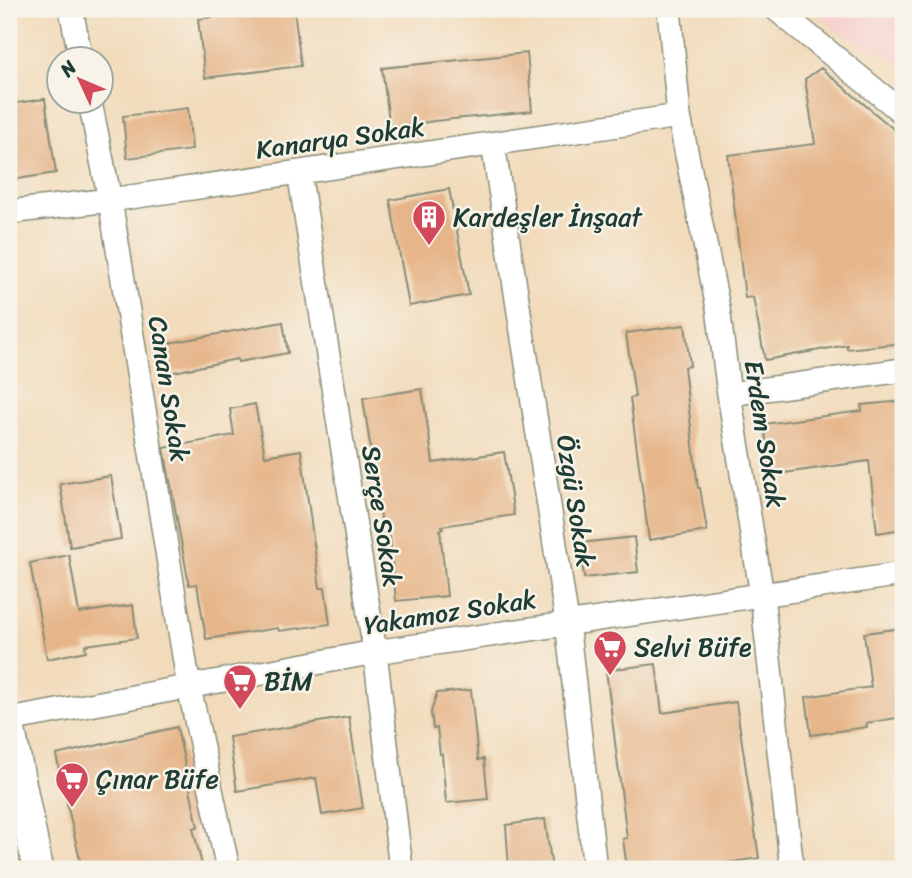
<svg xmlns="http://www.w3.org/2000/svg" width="912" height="878" font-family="Sriracha,sans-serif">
	<rect width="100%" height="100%" fill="#f7f3e8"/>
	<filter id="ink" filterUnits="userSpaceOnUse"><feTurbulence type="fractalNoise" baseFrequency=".0143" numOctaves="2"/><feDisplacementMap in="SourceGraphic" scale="14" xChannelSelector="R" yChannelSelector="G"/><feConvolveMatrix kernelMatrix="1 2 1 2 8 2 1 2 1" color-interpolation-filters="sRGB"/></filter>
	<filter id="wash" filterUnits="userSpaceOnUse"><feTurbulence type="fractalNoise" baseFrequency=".00686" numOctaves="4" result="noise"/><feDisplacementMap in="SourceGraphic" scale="28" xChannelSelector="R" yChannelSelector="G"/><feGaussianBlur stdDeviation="1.57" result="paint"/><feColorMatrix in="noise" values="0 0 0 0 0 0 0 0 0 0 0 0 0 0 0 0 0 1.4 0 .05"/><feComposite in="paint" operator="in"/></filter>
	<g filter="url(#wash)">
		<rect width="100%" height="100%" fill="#f2dbbb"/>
		<!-- built -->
		<path fill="#f7d0cc" d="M811 9H903V65L837 31Z"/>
		<g id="blocks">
			<!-- building -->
			<path fill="#e6b68a" d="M274 9H294L301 66 205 78 198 19Z
				M527 53 532 111 434 121 390 128 382 68Z
				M821 68 903 137V343L847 349V345L765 360 753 297 745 298 728 155 815 144 805 79Z
				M45 99 56 173 11 180 9 162V104Z
				M188 108 192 150 127 158 123 116Z
				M449 189 469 295 409 306 390 200Z
				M283 322 288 353 238 362 237 359 164 374 158 345Z
				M685 325 690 366 684 367 698 488H700L707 531 649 540 630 398 635 397 626 333Z
				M422 389 433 463 504 452 514 515 442 526 443 529 440 530 447 596 396 601 390 537 384 538 363 398Z
				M903 401V529L877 533 869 461 770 475 764 424 862 411 861 405Z
				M255 404 265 456 301 450 320 588H325L330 624 279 631 278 628 206 639 197 584 189 585 164 448 234 435 230 409Z
				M111 476 121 539 70 547 60 484Z
				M634 537 638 572 584 578 580 543Z
				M69 555 79 613 133 605 137 638 85 645 86 651 47 659 30 563Z
				M903 628V717L866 723 867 727 811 735 806 697 871 687 864 633Z
				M656 664 662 713 736 702 759 858 687 869H627L623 839 627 838 606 670Z
				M471 690 478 760 484 759 488 799 446 803 442 754H440L437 728 433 729 431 712 437 693Z
				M349 717 363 808 322 815 316 778 237 791 229 737Z
				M177 727 198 827 193 828 203 869H82L56 755Z
				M545 819 552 869H509L506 825Z"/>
		</g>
	</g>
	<g filter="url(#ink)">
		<use href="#blocks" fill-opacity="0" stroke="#888c78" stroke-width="2"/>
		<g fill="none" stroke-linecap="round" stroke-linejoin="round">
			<!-- minor casing -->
			<g stroke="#888c78" stroke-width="26">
				<path id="minor" d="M71 9 81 60
					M669 9 679 116 718 308 729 394 762 595 792 869
					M776 9 903 113
					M90 102 110 200 189 687 228 869
					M493 144 567 622 595 869
					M299 172 375 652 401 869
					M9 212 110 200 679 116
					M729 394 903 370
					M9 720 375 652 903 574"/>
			</g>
			<!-- tertiary casing -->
			<g stroke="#888c78" stroke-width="33">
				<path id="tertiary" d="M9 725 38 869"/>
			</g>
			<!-- minor -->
			<use href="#minor" stroke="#fff" stroke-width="23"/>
			<!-- tertiary -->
			<use href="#tertiary" stroke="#fff" stroke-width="30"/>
		</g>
	</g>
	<!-- icons -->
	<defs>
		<g id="building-pin" transform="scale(1.75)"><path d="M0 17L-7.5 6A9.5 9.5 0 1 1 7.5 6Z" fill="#d1495b" stroke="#f7f3e8"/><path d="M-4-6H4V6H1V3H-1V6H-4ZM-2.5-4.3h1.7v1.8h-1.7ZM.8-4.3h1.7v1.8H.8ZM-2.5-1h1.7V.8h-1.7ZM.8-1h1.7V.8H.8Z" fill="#fff"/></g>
		<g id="supermarket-pin" transform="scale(1.75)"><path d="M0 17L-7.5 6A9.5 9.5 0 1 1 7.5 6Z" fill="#d1495b" stroke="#f7f3e8"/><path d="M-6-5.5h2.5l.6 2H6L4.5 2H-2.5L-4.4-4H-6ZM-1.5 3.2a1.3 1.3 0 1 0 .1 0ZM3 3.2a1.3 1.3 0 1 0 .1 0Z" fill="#fff"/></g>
	</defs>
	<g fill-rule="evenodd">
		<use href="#building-pin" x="429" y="217"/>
		<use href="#supermarket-pin" x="610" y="647"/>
		<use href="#supermarket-pin" x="240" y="681"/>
		<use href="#supermarket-pin" x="72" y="779"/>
	</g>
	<g text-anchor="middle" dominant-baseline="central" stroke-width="5" stroke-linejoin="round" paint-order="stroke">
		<!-- street labels -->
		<g font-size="26" fill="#1f3d34" stroke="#f7f3e8">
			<text transform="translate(340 138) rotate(-8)">Kanarya Sokak</text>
			<text transform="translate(169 389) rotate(81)">Canan Sokak</text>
			<text transform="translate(765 434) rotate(81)">Erdem Sokak</text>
			<text transform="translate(576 501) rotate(81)">Özgü Sokak</text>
			<text transform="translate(382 516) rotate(81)">Serçe Sokak</text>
			<text transform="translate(450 612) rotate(-9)">Yakamoz Sokak</text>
		</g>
		<!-- poi labels -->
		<g font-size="26" fill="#1f3d34" stroke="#f7f3e8" text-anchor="start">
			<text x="453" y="217">Kardeşler İnşaat</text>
			<text x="634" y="647">Selvi Büfe</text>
			<text x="264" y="681">BİM</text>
			<text x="96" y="779">Çınar Büfe</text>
		</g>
	</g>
	<!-- margin -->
	<rect width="912" height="878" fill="none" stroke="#f7f3e8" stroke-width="35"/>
	<!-- north arrow -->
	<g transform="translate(80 80) rotate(314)"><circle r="33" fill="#f7f3e8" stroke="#a1aaa0" stroke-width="2"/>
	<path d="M0-5L12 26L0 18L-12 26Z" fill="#d1495b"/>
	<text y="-10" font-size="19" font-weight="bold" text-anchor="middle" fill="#1f3d34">N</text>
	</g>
</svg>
